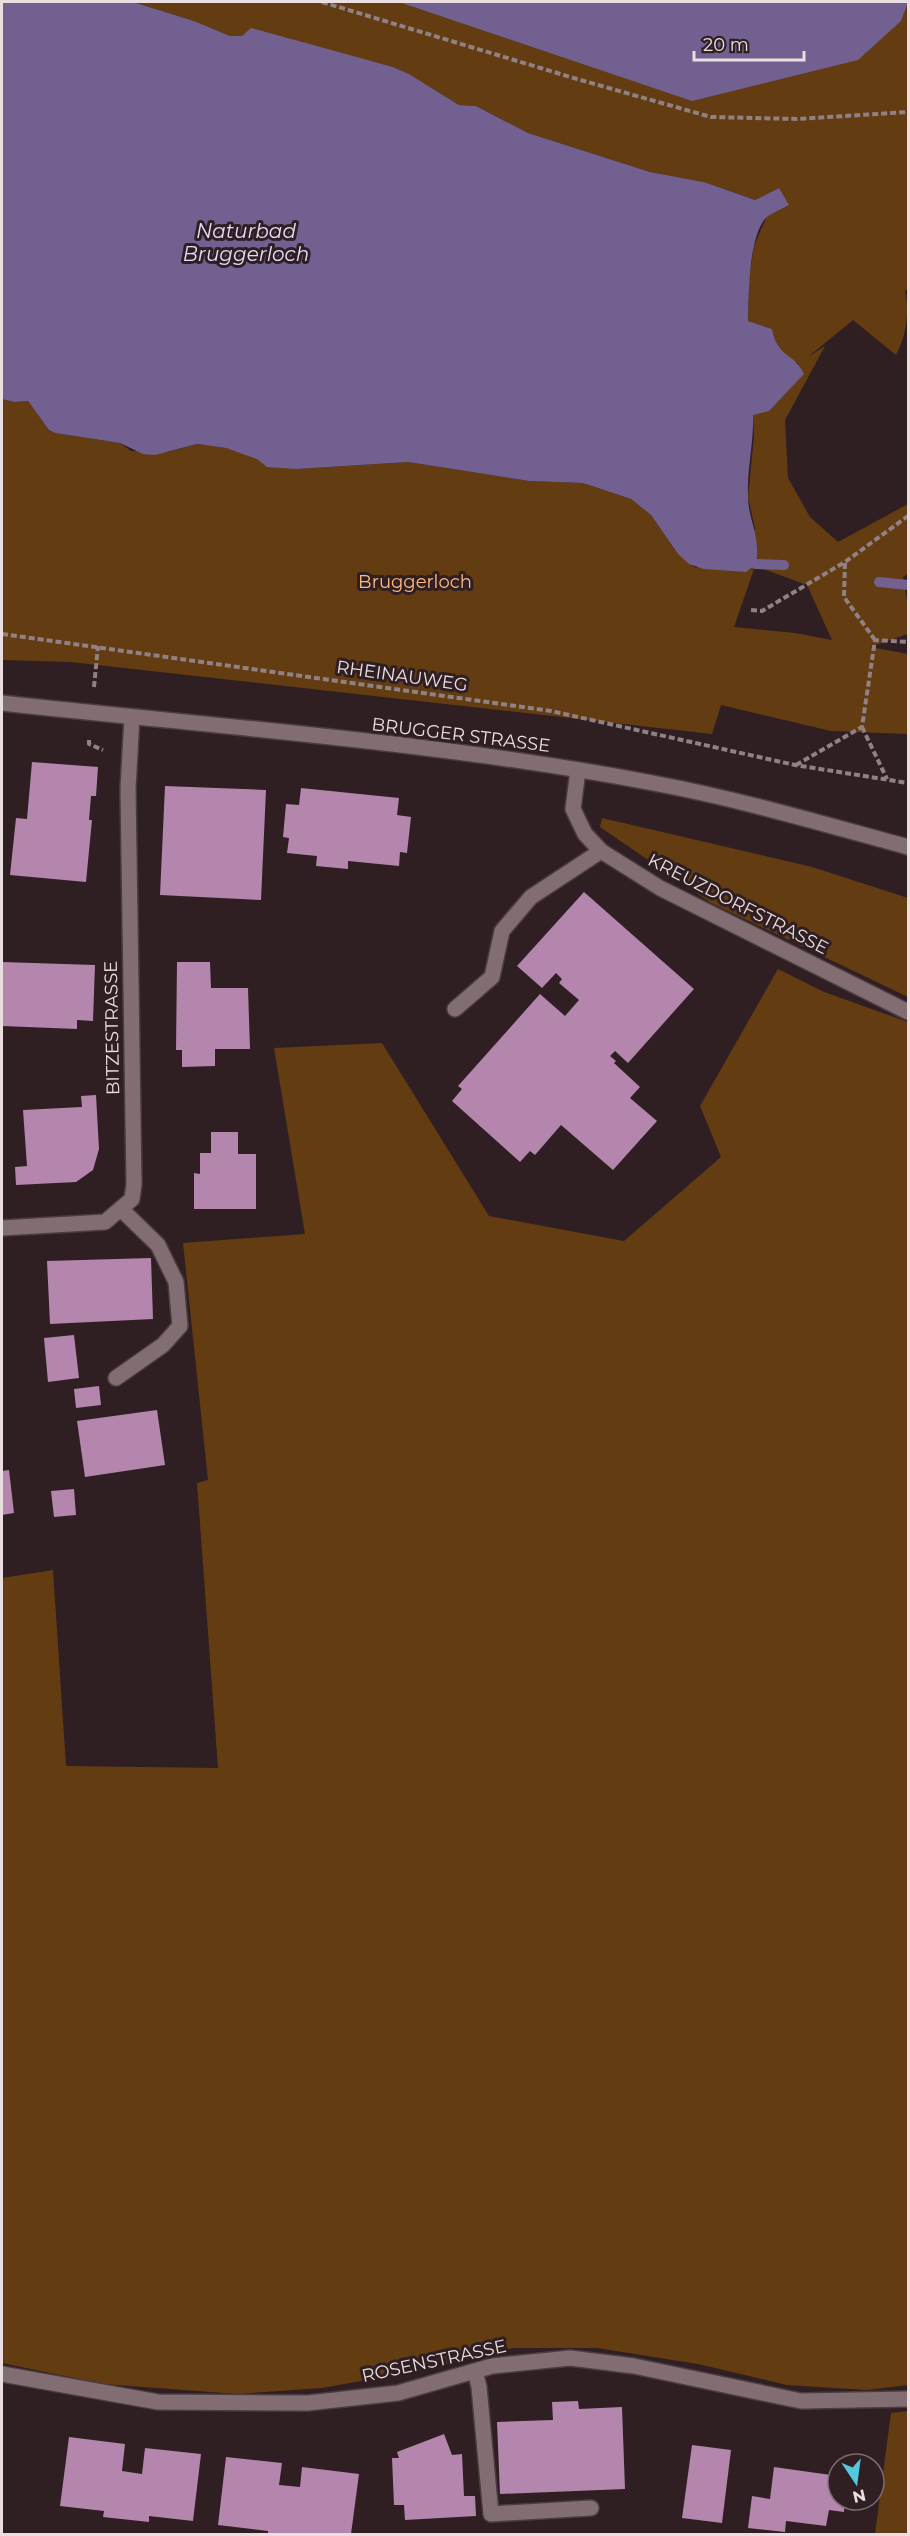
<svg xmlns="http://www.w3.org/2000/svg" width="910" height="2536" font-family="Montserrat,sans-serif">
	<rect width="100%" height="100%" fill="#2f1f23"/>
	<!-- green -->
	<path fill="#643c11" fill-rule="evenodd" d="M133 2H908V289L905 291C910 311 906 337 896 355L853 320 808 357 825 346 785 420 788 478 810 517 838 542 908 504V574L903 577 908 607V634L870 647 908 654V734L831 731 721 705 712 734 71 662 2 660V399L14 402 28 401 49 430 55 433 120 443 131 451 168 452 197 444 226 448 297 469 408 462 529 481 583 483 631 499 651 515 678 554 696 568 755 529 748 497 754 436 753 415 799 364C783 355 776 348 772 329L748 321 749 279 754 246 779 188 755 200 704 182 650 172 528 133 476 106 459 105 409 74 393 67 339 53 230 36 194 21ZM755 566 807 585 832 640 795 633 734 627Z
		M602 818 812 867 908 898V997L711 903 600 827Z
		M778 969 824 992 908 1022V2385L867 2390 787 2385 698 2364 597 2348H513L427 2369 322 2388 238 2394 103 2384 2 2363V1578L53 1570 66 1766 218 1768 197 1483 208 1480 183 1243 305 1234 274 1048 382 1043 489 1216 624 1241 721 1157 700 1106Z
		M908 2411V2534H875L891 2413Z"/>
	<!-- water -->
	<path fill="#726091" d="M2 2H133L194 21 230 36H242L251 28 393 67 409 74 459 105 476 106 528 133 650 172 704 182 755 200 779 188 789 205C782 209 774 212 768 216 748 232 749 296 748 321L772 329C778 359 794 352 804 374L769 411 753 415C754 442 747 468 748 495 748 521 761 535 756 564L746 572 704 569 689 564 678 554 651 515 631 499 583 483 529 481 408 462 297 469 267 467 257 459 226 448 197 444 155 455 143 454 120 443 55 433 49 430 28 401 14 402 2 399Z
		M399 2H908L901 21 858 60 692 101Z"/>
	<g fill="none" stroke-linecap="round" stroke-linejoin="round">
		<!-- stream -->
		<path stroke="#726091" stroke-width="10" d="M756 564 784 565
			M879 582 908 585"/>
	</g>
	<!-- building -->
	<path fill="#b485ad" d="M32 762 98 767 96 796H91L89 820H92L86 882 10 875 16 818 27 819Z
		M165 786 266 790 261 900 160 895Z
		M301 788 399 798 397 815 411 817 407 853 400 852 399 866 348 861V869L316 866 317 856 287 853 289 838 283 837 286 804 299 805Z
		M584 892 694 989 628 1063 615 1051 610 1056 616 1061 614 1063 640 1087 630 1098 657 1121 613 1170 561 1125 535 1155 530 1151 520 1162 452 1101 462 1089 458 1086 540 994 565 1016 579 1000 559 983 562 979 556 973 542 988 517 966Z
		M2 962 95 965 93 1021 77 1020V1029L2 1026Z
		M177 962H210L211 988H248L250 1049H215V1066L182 1067V1050H176Z
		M96 1095 99 1149 93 1170 76 1182 16 1185 15 1167 27 1166 23 1110 82 1107 81 1096Z
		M211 1132H238V1154H256V1209H194V1173L200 1174V1153H211Z
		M151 1258 153 1319 50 1324 47 1261Z
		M74 1335 79 1378 48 1382 44 1338Z
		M99 1386 101 1405 76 1408 74 1389Z
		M157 1410 165 1465 85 1477 77 1421Z
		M9 1470 14 1513 2 1515V1471Z
		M74 1489 76 1515 54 1517 51 1491Z
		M578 2401 579 2409 622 2407 625 2489 500 2494 497 2422 553 2420 552 2402Z
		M444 2434 452 2455 462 2454 464 2496H475L476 2516 405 2520 404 2505H394L392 2458H399L397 2452Z
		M69 2437 125 2444 122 2471 142 2474 145 2448 201 2454 193 2521 149 2516V2522L103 2517 104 2511 60 2506Z
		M692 2445 731 2450 722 2523 682 2518Z
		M226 2457 282 2463 279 2485 300 2487 302 2467 359 2474 351 2534H268V2531L218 2525Z
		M774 2467 838 2476V2500H845L844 2512 829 2510 826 2526 786 2521 785 2532 748 2528 752 2496 770 2499Z"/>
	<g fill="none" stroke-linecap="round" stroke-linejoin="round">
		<!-- service casing -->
		<g stroke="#4a3c40" stroke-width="18">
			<path id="service" d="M455 1009 492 977 502 931 531 897 601 851
				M116 1378 163 1345 180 1326 176 1282 158 1245 122 1210
				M475 2371 479 2387 491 2514 591 2508"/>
		</g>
		<!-- minor casing -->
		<g stroke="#4a3c40" stroke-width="18">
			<path id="minor" d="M578 770 573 809 585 834 601 851 660 888 908 1012
				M2 1228 105 1222 132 1199 134 1184 128 788 132 717
				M2 2374 158 2402 308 2403 398 2393 492 2366 570 2358 634 2366 801 2401 908 2399"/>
		</g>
		<!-- secondary casing -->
		<g stroke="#4a3c40" stroke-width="18">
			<path id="secondary" d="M2 703C218 727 438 742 653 783 739 799 824 824 908 847"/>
		</g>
		<!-- path -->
		<path stroke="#8f8184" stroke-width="4" stroke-dasharray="6 3" stroke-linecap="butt" d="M322 2 577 79 711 117 797 119 908 112
			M845 563 844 597 875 640
			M751 610 762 611 845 562 908 516
			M2 634 551 711 795 765 908 783
			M94 687 98 646
			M862 727 887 779
			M89 740V744L103 750
			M796 765 862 727 875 640 908 642"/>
		<!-- service -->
		<use href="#service" stroke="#816d72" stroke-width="15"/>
		<!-- minor -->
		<use href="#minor" stroke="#816d72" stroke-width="15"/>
		<!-- secondary -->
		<use href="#secondary" stroke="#816d72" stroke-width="15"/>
	</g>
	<g text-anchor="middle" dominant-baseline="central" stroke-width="6" stroke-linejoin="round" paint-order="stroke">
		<!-- park labels -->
		<g font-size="18" fill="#febb7f" stroke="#2f1f23">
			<text x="415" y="582">Bruggerloch</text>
		</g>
		<!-- street labels -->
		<g font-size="18" fill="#eadee1" stroke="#2f1f23">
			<text transform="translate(402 676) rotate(8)">RHEINAUWEG</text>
			<text transform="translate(461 735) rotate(7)">BRUGGER STRASSE</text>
			<text transform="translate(738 904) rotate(27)">KREUZDORFSTRASSE</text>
			<text transform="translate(112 1028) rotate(-91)">BITZESTRASSE</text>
			<text transform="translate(434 2361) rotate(-12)">ROSENSTRASSE</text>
		</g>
		<!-- water labels -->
		<g font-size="20" font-style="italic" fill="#e4daf9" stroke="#2f1f23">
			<text x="246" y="231">Naturbad<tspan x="246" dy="23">Bruggerloch</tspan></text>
		</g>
	</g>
	<!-- border -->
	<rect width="910" height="2536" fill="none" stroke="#eadee1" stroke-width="6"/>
	<!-- north arrow -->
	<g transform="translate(856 2482) rotate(167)"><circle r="28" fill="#2f1f23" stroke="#7a6b6f" stroke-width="1.5"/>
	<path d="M0-4.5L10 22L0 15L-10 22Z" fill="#53cadc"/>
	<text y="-9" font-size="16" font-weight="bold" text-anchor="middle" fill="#eadee1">N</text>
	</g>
	<!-- scale -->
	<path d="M694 51v9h110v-9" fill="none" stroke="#eadee1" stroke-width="3"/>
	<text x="703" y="51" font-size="18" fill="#eadee1" stroke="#2f1f23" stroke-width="4.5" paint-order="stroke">20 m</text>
</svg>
